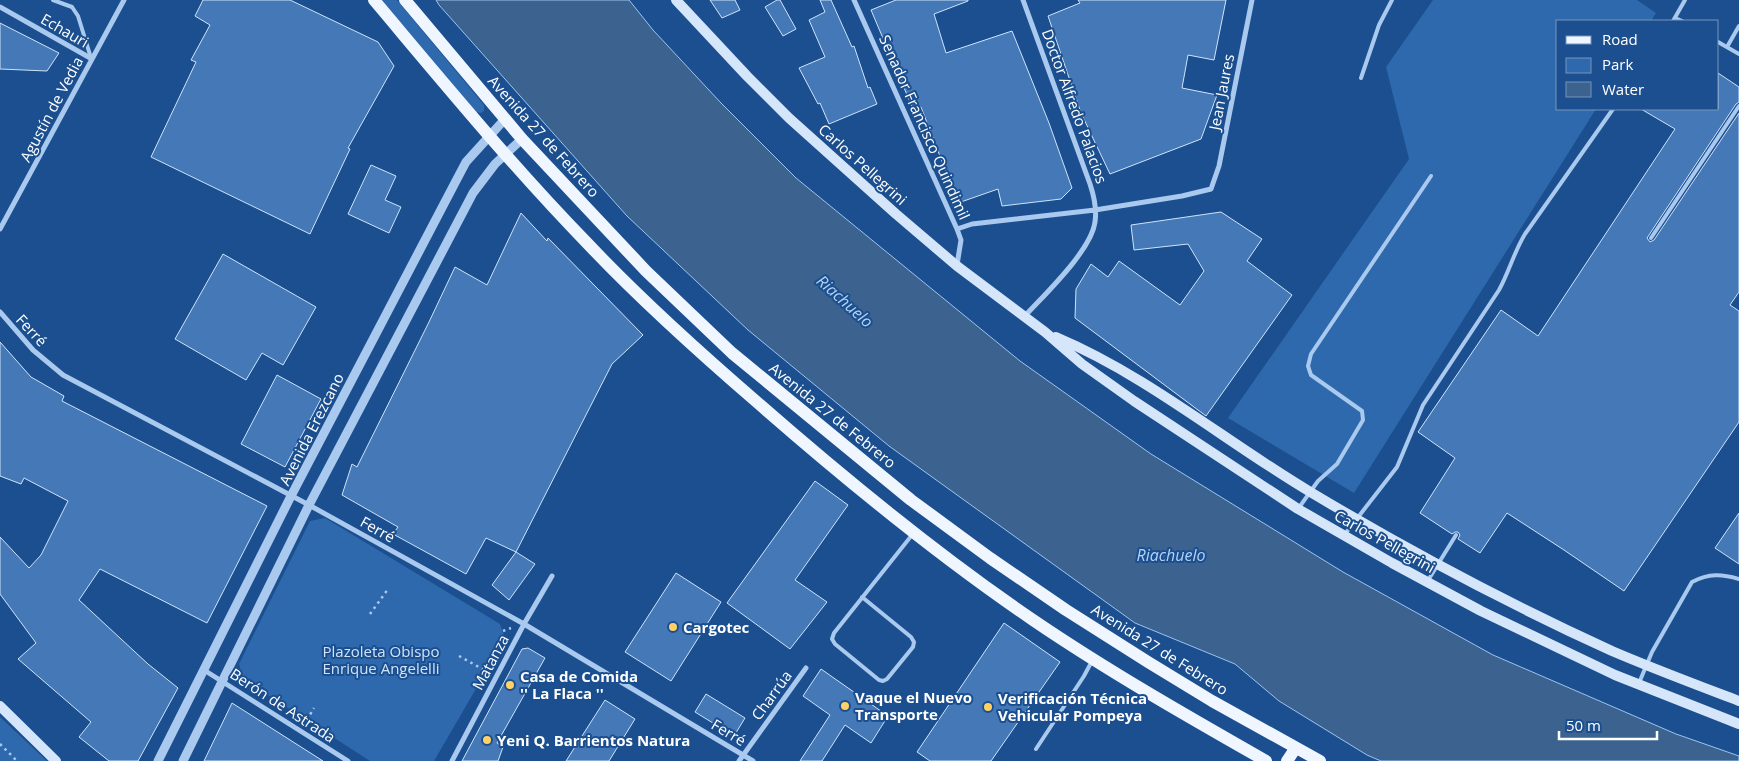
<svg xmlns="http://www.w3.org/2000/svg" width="1739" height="761" font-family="'Open Sans',sans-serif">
	<rect width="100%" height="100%" fill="#1b4f8f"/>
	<!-- green -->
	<path fill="#2e69ad" d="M382 0H397L484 105V111L481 113 476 112Z
		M1433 0H1637L1656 13 1651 21H1558V109H1596L1354 493 1228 418 1409 159 1386 67Z
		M325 518 500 624 505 639 434 761H370L243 679 239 664 310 521Z
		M0 717 47 761H0Z"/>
	<!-- water -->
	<path fill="#3c6290" stroke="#9cc4f0" d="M436 0H629L653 30 721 103 796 178 1020 361 1151 454 1343 572 1493 655 1676 734 1739 756V761H1381L1367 755 1279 701 1235 664 1135 623 889 446 748 330 627 216 439 5Z"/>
	<!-- building -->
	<path fill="#4478b7" stroke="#cfe3fa" d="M203 0H290L378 42 394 66 348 148 350 149 310 234 151 157 196 62 191 60 210 25 195 16Z
		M710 0H735L740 10 722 18Z
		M777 0H780L796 29 783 36 765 7Z
		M820 0H831L852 47 854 46 868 88 870 87 877 104 829 124 820 103 818 104 799 68 825 57 809 20 825 12Z
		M896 0H968V1L934 14 946 53 1012 31 1049 123 1072 188 1061 199 1002 206 998 189 958 203 921 107 913 109 871 10Z
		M1078 0H1226L1214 60 1188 55 1182 88 1217 95 1201 139 1110 174 1081 113 1048 16 1080 3Z
		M0 23 59 53 47 71 0 69Z
		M1718 73 1739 87V102L1736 104 1647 238 1650 242 1654 240 1739 113V292L1730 305 1739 311V422L1624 591 1564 550 1507 513 1480 553 1458 539 1460 535 1458 532H1455L1452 534 1420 513 1455 458 1418 432 1501 310 1538 336 1675 129 1641 109H1718Z
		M371 165 396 176 385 200 401 207 389 233 348 214Z
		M1221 212 1262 239 1247 261 1292 295 1206 416 1075 318 1076 289 1091 264 1108 277 1119 261 1180 305 1204 271 1188 244 1134 250 1131 225Z
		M521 213 547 241 548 238 643 335 612 364 516 552 486 538 466 574 393 534 398 527 342 495 352 464 357 467 429 322 455 267 487 285Z
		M223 254 316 307 283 365 262 353 246 380 175 339Z
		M0 342 31 377 64 396 62 401 267 506 207 623 100 569 79 600 148 664 178 688 138 761H109L79 737 91 722 18 659 36 643 0 594V537L29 568 41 555 68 501 24 478 21 484 0 476Z
		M277 375 321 399 285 467 241 444Z
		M815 481 848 505 795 580 827 602 790 649 727 603Z
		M1739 513V564L1715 548Z
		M516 552 535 564 509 600 492 585Z
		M676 573 721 602 671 681 625 652Z
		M1004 623 1060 662 991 761H930L917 752Z
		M528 648 545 658 497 743 503 747 498 761H462L522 649Z
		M821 669 888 716 871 743 845 725 822 761H800L830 715 803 696Z
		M706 694 745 718 734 736 695 712Z
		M605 700 635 719 609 761H566Z
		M232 703 323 761H204Z"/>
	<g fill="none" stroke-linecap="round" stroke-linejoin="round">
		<!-- path -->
		<path stroke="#a9c9ee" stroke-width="2.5" stroke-dasharray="2.5 4" stroke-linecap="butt" d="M370 614 388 589
			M503 631 511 628
			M459 656 486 671
			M307 720 314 708
			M0 744 17 761"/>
		<!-- service -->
		<path stroke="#a9c9ee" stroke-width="4" d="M53 0 72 7 78 16 91 58
			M1675 18 1682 21
			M1673 21 1685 0
			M1718 42 1739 54
			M1727 47 1739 26
			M1361 78 1379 25 1392 0
			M1651 238 1739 106
			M1298 509 1318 481 1337 464 1363 420 1362 411 1311 375 1308 366 1311 354 1431 176
			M1345 534 1397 467 1423 405 1499 290C1509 272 1514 252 1525 234L1613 109
			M1427 582 1456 535
			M862 597 911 637 914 642 913 647 887 679 883 681 879 680 835 644 832 639 834 633 912 535
			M1639 683 1652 652 1692 582C1709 573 1722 574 1739 579
			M1036 749 1084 676 1092 661"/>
		<!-- minor -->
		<path stroke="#a9c9ee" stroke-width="5" d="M854 0 957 229 961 240 957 265
			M1023 0 1090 184C1094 196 1097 209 1095 222 1091 251 1044 295 1024 317
			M0 7 92 59
			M0 229 124 0
			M957 229 972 224 1095 210 1182 196 1211 189 1219 166 1252 0
			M0 312 33 350 63 375 309 505 524 624 753 761
			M204 670 348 761
			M452 761 524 624 552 576
			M739 761 806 668"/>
		<!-- tertiary -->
		<path stroke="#a9c9ee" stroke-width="9" d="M158 761 291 496 457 179 466 162 505 119
			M183 761 309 505 473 193 495 164 522 139"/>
		<!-- secondary -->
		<path stroke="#d6e6fa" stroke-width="10" d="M676 0 747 76 789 118 896 214 957 266 1045 332 1082 364 1134 401 1298 509 1392 563 1481 611 1615 675 1739 724
			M1056 337C1148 376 1226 442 1312 493 1409 551 1509 604 1612 651 1654 669 1697 685 1739 701
			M0 706 56 761"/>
		<!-- primary -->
		<path stroke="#f0f6ff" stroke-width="12" d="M374 0C444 83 513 167 589 245 642 301 700 353 758 403 846 480 936 554 1033 620 1108 671 1187 716 1266 761
			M405 0 522 139 646 271 732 353 911 500 990 558 1066 610 1148 662 1212 701 1320 761
			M1287 761 1295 749"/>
	</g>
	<!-- markers -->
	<g fill="#ffd166" stroke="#1b4f8f" stroke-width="2">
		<circle cx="673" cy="627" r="5"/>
		<circle cx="510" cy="685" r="5"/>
		<circle cx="845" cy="706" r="5"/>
		<circle cx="988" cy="707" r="5"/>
		<circle cx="487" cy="740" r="5"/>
	</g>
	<g text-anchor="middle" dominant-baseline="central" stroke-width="4" stroke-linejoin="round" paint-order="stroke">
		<!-- street labels -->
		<g font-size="15" fill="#fff" stroke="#1b4f8f">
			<text transform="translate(65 30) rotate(30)">Echauri</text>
			<text transform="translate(1221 92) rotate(-79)">Jean Jaures</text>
			<text transform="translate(1075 106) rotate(70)">Doctor Alfredo Palacios</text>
			<text transform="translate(51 109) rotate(-62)">Agustín de Vedia</text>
			<text transform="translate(925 127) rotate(66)">Senador Francisco Quindimil</text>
			<text transform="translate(544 136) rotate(48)">Avenida 27 de Febrero</text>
			<text transform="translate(863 164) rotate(42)">Carlos Pellegrini</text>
			<text transform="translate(32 330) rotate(47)">Ferré</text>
			<text transform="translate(833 415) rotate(39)">Avenida 27 de Febrero</text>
			<text transform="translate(311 429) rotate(-63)">Avenida Erezcano</text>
			<text transform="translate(378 529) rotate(29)">Ferré</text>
			<text transform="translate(1385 541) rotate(29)">Carlos Pellegrini</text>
			<text transform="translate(1160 649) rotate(32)">Avenida 27 de Febrero</text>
			<text transform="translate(490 662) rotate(-62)">Matanza</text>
			<text transform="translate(771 695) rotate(-54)">Charrúa</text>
			<text transform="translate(283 705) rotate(33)">Berón de Astrada</text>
			<text transform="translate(729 732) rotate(31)">Ferré</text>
		</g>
		<!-- poi labels -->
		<g font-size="15" font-weight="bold" fill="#fff" stroke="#1b4f8f" text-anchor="start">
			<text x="683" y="627">Cargotec</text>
			<text x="520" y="676">Casa de Comida<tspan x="520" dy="17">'' La Flaca ''</tspan></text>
			<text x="855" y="697">Vaque el Nuevo<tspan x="855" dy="17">Transporte</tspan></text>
			<text x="998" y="698">Verificación Técnica<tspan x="998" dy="17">Vehicular Pompeya</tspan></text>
			<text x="497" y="740">Yeni Q. Barrientos Natura</text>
		</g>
		<!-- park labels -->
		<g font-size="15" fill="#cfe3fa" stroke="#1b4f8f">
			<text x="381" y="651">Plazoleta Obispo<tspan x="381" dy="17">Enrique Angelelli</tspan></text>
		</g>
		<!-- water labels -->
		<g font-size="16" font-style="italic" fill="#b5d3f5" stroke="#1b4f8f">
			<text transform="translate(845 301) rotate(42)">Riachuelo</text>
			<text x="1171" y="555">Riachuelo</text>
		</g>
	</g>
	<!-- legend -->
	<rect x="1556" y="20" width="162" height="90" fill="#1b4f8f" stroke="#7695bc"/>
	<rect x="1566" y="36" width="25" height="8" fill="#f0f6ff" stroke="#7695bc"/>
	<text x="1602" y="45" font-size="15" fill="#ffffff">Road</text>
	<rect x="1566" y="58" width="25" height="15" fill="#2e69ad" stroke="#7695bc"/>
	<text x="1602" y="70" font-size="15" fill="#ffffff">Park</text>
	<rect x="1566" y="82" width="25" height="15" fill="#3c6290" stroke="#7695bc"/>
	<text x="1602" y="95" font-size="15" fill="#ffffff">Water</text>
	<!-- scale -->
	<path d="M1559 731v8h98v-8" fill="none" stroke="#ffffff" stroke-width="2.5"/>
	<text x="1566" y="731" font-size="15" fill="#ffffff" stroke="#1b4f8f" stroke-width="4" paint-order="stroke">50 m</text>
</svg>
